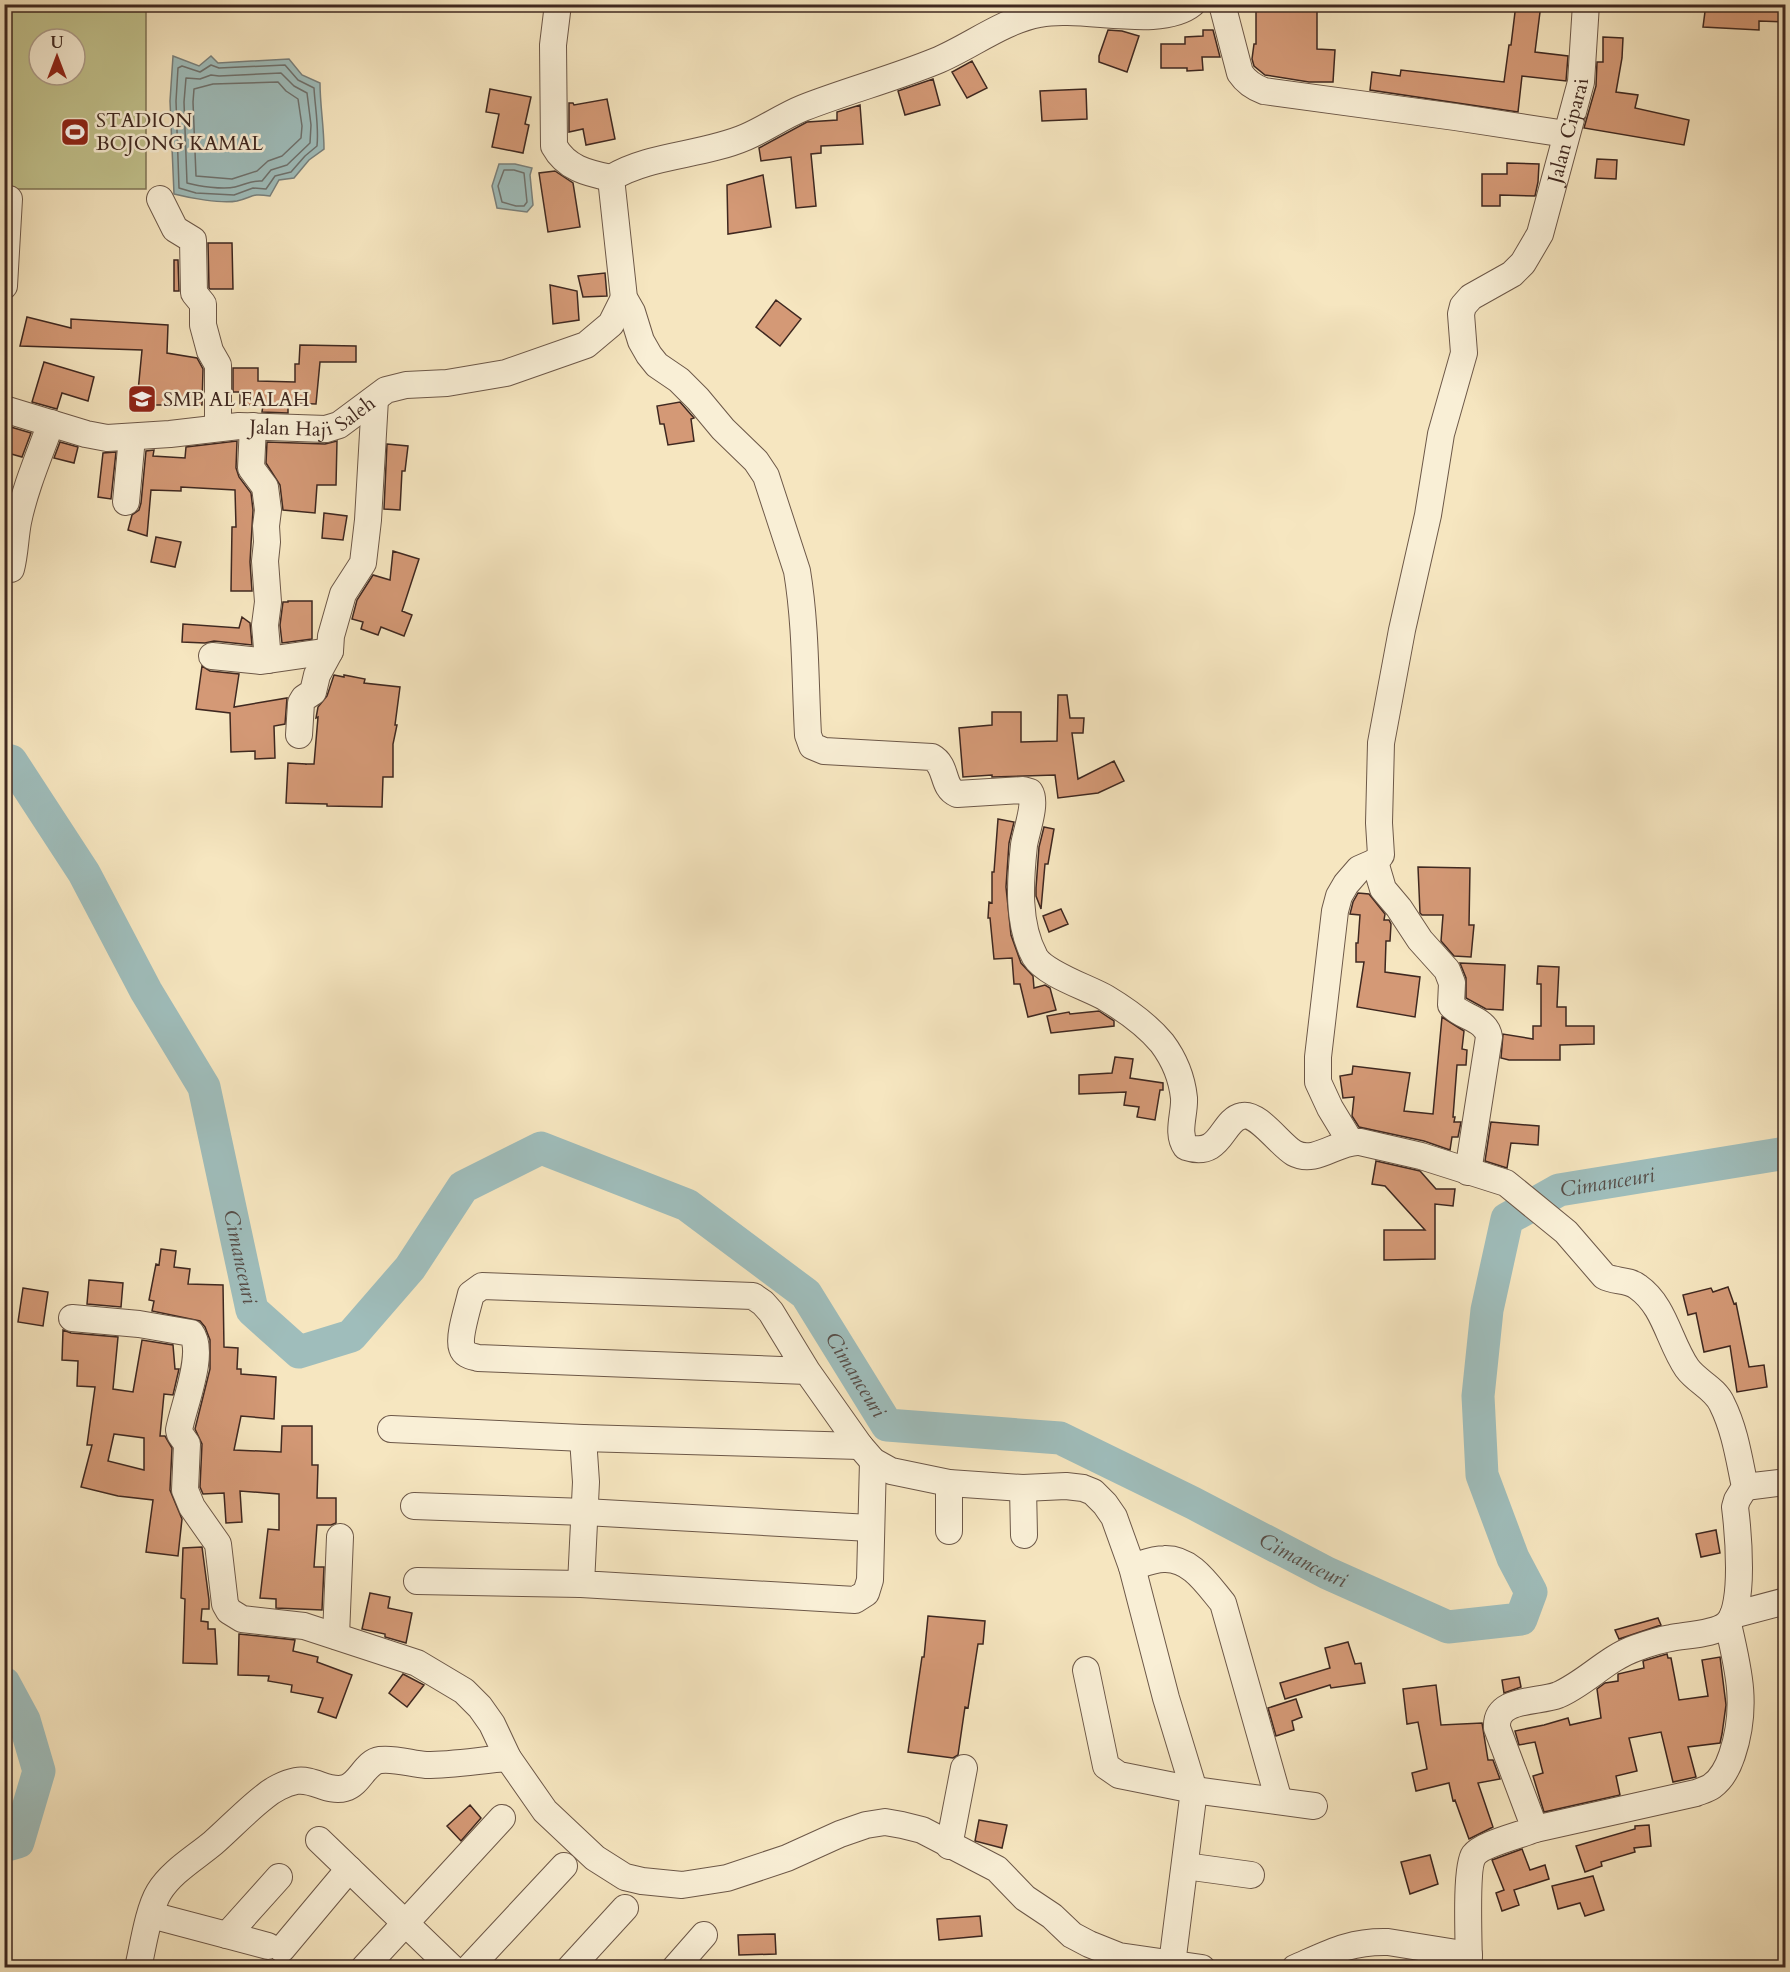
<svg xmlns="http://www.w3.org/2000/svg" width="1790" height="1972" font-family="Cardo,serif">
	<rect width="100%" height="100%" fill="#f6e6c0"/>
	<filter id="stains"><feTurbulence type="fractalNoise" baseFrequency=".00333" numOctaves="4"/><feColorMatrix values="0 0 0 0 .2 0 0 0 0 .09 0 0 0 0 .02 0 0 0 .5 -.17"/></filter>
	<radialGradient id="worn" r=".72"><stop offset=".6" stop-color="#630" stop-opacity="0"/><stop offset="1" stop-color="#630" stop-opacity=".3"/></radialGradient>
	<!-- green -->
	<path fill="#c2c38e" stroke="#807657" stroke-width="1.5" fill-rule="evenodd" d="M5 5H146V189H5ZM39 39H75V75H39Z"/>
	<!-- water -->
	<path fill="#9fbdbb" stroke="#79817d" stroke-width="1.5" d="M173 56 199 66 211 56 218 63 289 59 302 75 320 83C320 105 324 127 324 149L309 160 294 178 279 180 270 196C250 193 254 197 237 201 221 204 190 198 174 194L170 101Z
		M499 164H515L532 168 530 175 533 205 527 212 497 208 492 186Z"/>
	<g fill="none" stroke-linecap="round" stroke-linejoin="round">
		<!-- shore -->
		<path stroke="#6f726e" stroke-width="1.5" d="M211 65 219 68 285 65 298 80 314 88C315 107 319 126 317 146L305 156 291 172 275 176 266 189 253 188 234 195 196 193 179 188 176 101 178 68 182 66 200 72Z
			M281 73 294 86 307 93 311 125 310 143 287 165 271 170 262 181C251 180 245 185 235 187 223 190 198 186 187 183L184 102 186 78 200 79 211 75 219 76Z
			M278 82 286 91 298 99 302 126 301 138 282 156 268 161 257 171 232 179 196 176 193 102 194 89 213 84Z
			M504 170H514L524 173 527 202 524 206H516L502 202 498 186Z"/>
		<!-- river -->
		<g stroke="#9fbdbb" stroke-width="33">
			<path id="s1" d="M4 759 11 761 84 873 146 991 204 1087 252 1310 299 1352 351 1336 410 1268 463 1187 541 1148 687 1205 806 1294 887 1425 1060 1438 1193 1503 1327 1573 1448 1627 1521 1619 1531 1592 1513 1558 1482 1475 1478 1396 1487 1310 1507 1219 1559 1190 1786 1153"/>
			<path d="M4 1683 24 1720 39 1771 18 1842 4 1846"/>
		</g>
	</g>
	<!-- building -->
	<path fill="#d49976" stroke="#3f2820" stroke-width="1.5" fill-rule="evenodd" d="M1300 4H1317V49L1335 50 1333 82H1309L1265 75 1254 66 1252 59 1254 44H1256V8L1300 9Z
		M1516 4H1541L1535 52 1568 56 1566 81 1522 76 1518 112 1370 90 1372 72 1400 76 1401 70 1504 82 1509 45H1511Z
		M1706 4H1785V22L1759 21V30L1703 27Z
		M1108 30 1122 31 1139 36 1127 72 1099 62V56Z
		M1203 30H1213L1220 57H1202L1203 70 1187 71V68H1161V44H1185V37L1203 36Z
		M1603 37 1623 38 1622 58 1616 92 1638 95 1635 108 1689 120 1684 145 1584 128 1596 86 1597 62H1603Z
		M972 61 987 88 967 98 952 72Z
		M933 79 940 105 905 115 898 91Z
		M490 89 531 97 525 124 529 125 523 153 492 147 499 114 486 112Z
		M1086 89 1087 119 1042 121 1040 91Z
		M607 99 615 139 586 145 583 129 569 132V103H573L574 105Z
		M860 105 863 144 821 146V153L811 154 816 206 796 208 791 157 761 161 759 148 807 122 837 120V112Z
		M1597 159 1617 160 1616 179 1595 178Z
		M1507 163 1539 164 1538 182 1535 196 1500 195V206H1482V174H1507Z
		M555 171 573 183 580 227 548 232 539 173Z
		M763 175 771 227 728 234 727 185Z
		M208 243H232L233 289H210L209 288Z
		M174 260H178L179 291H174Z
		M605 273 607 296 583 297 578 276Z
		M550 285 577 291 579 320 553 324Z
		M776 300 801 319 780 346 756 327Z
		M27 317 71 328V319L168 325 167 353 197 358 203 369 202 405H147L148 404 137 402 142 350 20 346Z
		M300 345 356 346V362H320L316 404 288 403V413L262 412 263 405H240V392H233V368H258V381L295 382V364H299Z
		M44 362 94 377 88 401 62 393 57 409 32 402Z
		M680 402 694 418 691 419 694 441 668 445 664 424H660L657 406Z
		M4 425 31 433 22 457 4 452Z
		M237 441 236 468 239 477 251 493 253 510 250 562 252 591H231L232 527H236L235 490 181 487V491L151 490 147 536 128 530 132 515 139 510 141 503 146 451 154 450 153 456 185 458 186 447Z
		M337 441 336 485H317L315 513 283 510 280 485 266 463 267 442 325 444Z
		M60 442 78 447 74 463 54 458Z
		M387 444 408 446 405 471H402L400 510 384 509Z
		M116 452 111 499 98 497 103 453Z
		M324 513 347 516 343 540 322 538Z
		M156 537 181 542 175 567 151 562Z
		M393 551 419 559 402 611 412 615 404 636 381 627 378 635 361 629 363 622 352 619 357 600 373 575 390 580Z
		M288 601H312V639L282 643 280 625 283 602H288Z
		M242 617 250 623 252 645 214 641 205 643 182 642 183 624 239 628Z
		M202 666 210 671 239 674 234 707 287 698 285 724 274 726 275 758 255 759V751L231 752 230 713 196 709Z
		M334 675 344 677V675L365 679 364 683 400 687 395 725H397L393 744V777H383L382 807 327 806V804L286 803 288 763 306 764V765V764H314L318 717 316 718 318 707 327 696Z
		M1058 695H1067L1070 718H1084L1083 733H1072L1078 779 1114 761 1124 781 1098 793 1058 798 1055 775 992 777V775L963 777 959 728 992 725V712H1021V742L1057 741Z
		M998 819 1014 822 1009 843 1006 887 1011 935 1021 963 1033 976 1034 988 1045 985 1050 988 1056 1010 1028 1017 1020 984H1014L1012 958 994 959 990 918H988L989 902 992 903V872H994Z
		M1044 827 1054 829 1048 864H1045L1041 909 1036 896V888L1039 847Z
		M1418 867 1470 868 1469 925H1474L1471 957 1454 956 1441 941 1443 915H1422L1420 913Z
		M1358 893 1369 894 1385 914 1384 920H1389L1391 924 1390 941H1386L1385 972 1420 977 1415 1017 1357 1007 1364 962H1356V943H1358L1360 915 1350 914 1353 902Z
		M1061 909 1068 924 1049 932 1043 916Z
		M1460 963 1505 965 1503 1010 1486 1009 1466 998V978Z
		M1538 966 1559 967 1557 1007H1566V1026H1594V1044L1560 1045V1060H1509L1501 1058 1503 1034 1533 1039V1026H1541V984H1537Z
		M1099 1011 1114 1021V1026L1051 1033 1047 1016 1069 1012 1070 1014Z
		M1442 1017 1464 1031 1462 1049 1467 1050 1466 1065H1457L1453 1117H1455L1454 1122H1461L1458 1137H1452L1450 1150 1424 1141 1359 1127 1352 1116 1354 1097 1343 1098 1340 1076 1352 1074 1353 1066 1410 1073 1404 1111 1433 1114Z
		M1115 1057 1133 1059 1130 1078 1163 1083V1090H1160L1155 1120 1137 1117 1139 1107 1124 1105 1126 1092 1079 1094V1075L1112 1073Z
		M1491 1122 1539 1126 1538 1145 1511 1143 1507 1168 1485 1161Z
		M1376 1161 1420 1171 1436 1189H1455L1453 1206 1435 1204V1259L1384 1260V1230H1425L1385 1186 1372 1184Z
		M161 1249 176 1251 174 1267 190 1269 188 1284 223 1285 224 1347 238 1348 237 1369H241V1374L276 1377 274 1419 241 1416 234 1450 281 1452 282 1426H312V1465H318L317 1498H336V1523L331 1525H317L314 1567H324L322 1610 276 1608V1599L260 1598 268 1529 279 1530V1494L240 1491 242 1522 226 1523 224 1493 203 1494 200 1487 202 1444 195 1429 210 1369V1340L205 1327 200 1321 152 1311 154 1301 149 1300 156 1264 159 1265Z
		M89 1280 123 1283 121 1307 87 1304Z
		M1728 1287 1734 1304 1736 1303 1749 1367 1764 1365 1767 1387 1737 1392 1730 1346 1704 1352 1696 1313 1688 1315 1683 1295 1711 1288 1713 1292Z
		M23 1288 48 1292 43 1326 18 1322Z
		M63 1330 71 1333 118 1337 113 1389 133 1392 142 1340 173 1345 175 1369H179L173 1395 164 1394 160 1436H165L172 1448 170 1490 182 1519 178 1556 146 1552 153 1500 118 1496 81 1487 92 1445H87L95 1387 77 1386 78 1361 62 1360ZM114 1434 144 1438V1470L108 1461Z
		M1716 1530 1720 1553 1701 1557 1696 1534Z
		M202 1547 209 1600V1609H202L201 1621 208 1622V1629H215L217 1664 183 1663 185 1599 181 1598 183 1548Z
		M370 1593 390 1597 388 1608 412 1613 406 1643 385 1637V1634L362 1629Z
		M928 1616 985 1621 983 1644H978L968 1708 965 1707 958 1755 953 1758 908 1752 922 1657H924Z
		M1658 1618 1661 1625 1619 1639 1615 1630Z
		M239 1634 295 1640 293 1651 318 1657 317 1662 352 1675 336 1718 318 1712 323 1698 291 1692 292 1685 268 1681 269 1676 238 1675Z
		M1348 1642 1355 1664 1361 1663 1365 1683 1331 1688 1330 1685 1285 1699 1280 1683 1330 1668 1325 1648Z
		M1667 1654 1668 1658H1671L1679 1700 1708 1696 1702 1660 1720 1657 1726 1705 1722 1734 1720 1743 1688 1747 1696 1777 1673 1782 1661 1732 1629 1738 1637 1771 1616 1776 1620 1795 1544 1812 1533 1776 1543 1773 1535 1742 1519 1745 1515 1731 1544 1725 1568 1718 1570 1725 1601 1718 1597 1689 1605 1683 1618 1681V1674L1644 1668 1643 1661Z
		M403 1674 424 1685 407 1707 389 1693Z
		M1519 1677 1521 1687 1504 1693 1502 1680Z
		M1436 1685 1441 1725 1482 1723 1488 1760H1493L1500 1779 1478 1783 1493 1827 1469 1839 1455 1800 1453 1801 1449 1783 1416 1791 1412 1773 1427 1769 1418 1722 1407 1724 1403 1689Z
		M1296 1699 1302 1717 1292 1721 1294 1730 1276 1736 1268 1708Z
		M470 1805 481 1818 461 1841 447 1826Z
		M979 1820 1007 1825 1002 1848 975 1841Z
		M1649 1825 1651 1846 1634 1848 1635 1852 1601 1862 1602 1866 1585 1872 1576 1846 1635 1829V1826Z
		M1522 1849 1530 1870 1545 1865 1549 1879 1514 1890 1519 1905 1502 1911 1496 1893 1504 1890 1492 1860Z
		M1430 1855 1438 1884 1410 1894 1401 1862Z
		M1593 1876 1604 1910 1585 1916 1580 1903 1558 1909 1552 1886Z
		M980 1916 982 1936 939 1940 937 1919Z
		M775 1934 776 1954 739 1955 738 1935Z"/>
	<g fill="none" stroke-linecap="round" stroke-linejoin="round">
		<!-- minor casing -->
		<g stroke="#6d5848" stroke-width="28">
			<g id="minor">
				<path d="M558 4 553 45 554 146C566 168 587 173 611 178"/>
				<path d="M1192 4C1160 30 1081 5 1039 14 1002 21 970 47 936 61 892 79 846 91 803 108 783 116 765 129 746 137 702 156 651 154 611 178L624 298 632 312 641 341 649 355 657 365 679 380 698 399 723 429 756 461 766 476 797 571C806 625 805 680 808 735L812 746 824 751 932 757C948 766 941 787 957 794L1023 790 1030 792C1037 803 1026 832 1024 845 1020 882 1017 924 1035 957 1045 974 1089 988 1106 998 1126 1010 1147 1025 1162 1043 1174 1059 1182 1079 1184 1098 1185 1114 1176 1133 1186 1147 1222 1159 1221 1120 1242 1116 1258 1112 1280 1145 1294 1153 1316 1165 1338 1140 1360 1142L1421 1156 1506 1183 1566 1232 1604 1276C1614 1282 1628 1279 1638 1287 1665 1306 1669 1342 1687 1368 1697 1382 1715 1388 1722 1404 1735 1430 1739 1459 1745 1487L1737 1500 1735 1507C1738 1531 1745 1606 1728 1623 1718 1634 1686 1635 1671 1638 1659 1640 1647 1644 1636 1648 1607 1658 1586 1683 1558 1695 1538 1703 1495 1697 1497 1728L1535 1829C1521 1835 1482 1844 1474 1855 1465 1867 1469 1948 1469 1968"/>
				<path d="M1222 4 1240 73C1246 82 1253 87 1264 91L1455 117 1566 134"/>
				<path d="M160 199 175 229 193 240 194 293 203 304V325L210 351 218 365V428"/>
				<path d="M4 286 9 199"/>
				<path id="s2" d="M4 409 86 434 107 438 170 434 239 426 326 429 339 425 386 390 406 385 447 383 506 373 586 345 611 324 624 298"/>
				<path d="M253 426 251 468 265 487 268 510 266 526 267 542 265 561 268 602 265 625 268 660"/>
				<path d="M126 502 132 437"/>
				<path d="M11 569C15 554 15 538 18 522 25 488 39 456 51 423"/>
				<path d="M212 656 261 661 330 651"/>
				<path d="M299 735 301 703 304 698 313 692 317 675 330 651 331 636 343 594 363 563 368 520 375 399"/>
				<path d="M1375 862 1383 889 1399 908 1420 940 1447 970 1452 983 1451 1005C1462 1018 1486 1018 1489 1037L1468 1172"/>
				<path id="s3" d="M1350 1141 1330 1108 1318 1082V1057L1335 911 1339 896 1346 884 1359 869 1375 862 1381 855 1379 823 1381 743 1402 630 1428 515 1441 434 1464 353 1461 314 1463 306 1471 297 1512 274 1523 263 1540 234 1581 82 1586 4"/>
				<path d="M72 1318 139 1324 191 1333C206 1352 183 1407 179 1430L180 1434 187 1444 185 1490 192 1507 218 1544 225 1604 229 1611 242 1619 304 1626 417 1663 464 1691 480 1707 492 1724 508 1758 545 1811 595 1858 625 1877 642 1881 682 1885 727 1878 787 1858 840 1834 866 1825 885 1822 902 1825 922 1830 997 1869 1025 1898 1052 1916 1072 1935 1089 1944 1119 1956 1202 1968"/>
				<path d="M807 1371 478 1358C471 1356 464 1355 462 1348 458 1337 468 1307 471 1294L482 1286 753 1296 763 1303 771 1312 807 1371 860 1446 873 1461 891 1471 949 1483 1023 1488 1066 1486 1083 1488 1093 1492 1105 1504 1114 1517 1132 1567 1166 1698 1194 1790 1172 1964"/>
				<path d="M391 1429 583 1438 860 1446"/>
				<path d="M583 1438 586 1482 581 1584 855 1600 866 1593 870 1580 873 1461"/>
				<path d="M949 1483V1531"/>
				<path d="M1745 1487 1786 1482"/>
				<path d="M1023 1488 1024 1535"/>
				<path d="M414 1506 585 1512 870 1528"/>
				<path d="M1132 1567C1142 1564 1154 1559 1164 1559 1191 1558 1207 1584 1223 1603L1279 1801"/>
				<path d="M417 1581 581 1584"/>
				<path d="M1733 1615 1786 1601"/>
				<path d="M336 1636 340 1537"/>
				<path d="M1086 1670 1106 1766 1119 1775 1194 1790 1314 1806"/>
				<path d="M1535 1829 1696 1793C1701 1791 1708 1789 1712 1786 1723 1778 1728 1767 1732 1755 1748 1708 1739 1671 1728 1624"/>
				<path d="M319 1840 452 1968"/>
				<path d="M949 1846 964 1768"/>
				<path d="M1185 1866 1251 1875"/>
				<path d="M151 1915 268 1946"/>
				<path d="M227 1935 279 1877"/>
				<path d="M282 1949 349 1869"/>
				<path d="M138 1968C143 1947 148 1910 159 1892 171 1872 195 1858 213 1843 230 1828 246 1811 264 1797 272 1790 285 1783 296 1781 314 1778 328 1793 345 1788 360 1784 365 1762 380 1760 395 1758 412 1764 426 1765 453 1765 481 1760 508 1758"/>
				<path d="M364 1968 502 1818"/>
				<path d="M469 1968 564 1866"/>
				<path d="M570 1968 625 1908"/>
				<path d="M675 1968 704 1935"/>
				<path d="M1295 1968C1329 1953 1350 1941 1388 1942L1469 1955"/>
			</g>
		</g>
		<!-- minor -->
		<use href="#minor" stroke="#f9efd6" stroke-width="26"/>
	</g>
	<!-- icons -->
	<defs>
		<g id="stadium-square" transform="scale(1.5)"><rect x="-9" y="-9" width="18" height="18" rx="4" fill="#8f2418" stroke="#f9efd6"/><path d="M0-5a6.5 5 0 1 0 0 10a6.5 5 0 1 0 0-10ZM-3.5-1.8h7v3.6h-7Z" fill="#fff"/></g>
		<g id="school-square" transform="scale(1.5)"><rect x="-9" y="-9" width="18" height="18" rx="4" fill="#8f2418" stroke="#f9efd6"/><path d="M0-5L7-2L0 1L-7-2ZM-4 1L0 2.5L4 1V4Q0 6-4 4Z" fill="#fff"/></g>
	</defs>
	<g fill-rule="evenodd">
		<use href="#stadium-square" x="75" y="132"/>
		<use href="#school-square" x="142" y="399"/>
	</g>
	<g text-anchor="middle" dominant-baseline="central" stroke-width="5" stroke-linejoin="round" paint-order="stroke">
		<!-- poi labels -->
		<g font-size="20" fill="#3f2820" stroke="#f9efd6" text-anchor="start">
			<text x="96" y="120">STADION<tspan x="96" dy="23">BOJONG KAMAL</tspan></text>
			<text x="163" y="399">SMP AL FALAH</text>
		</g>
		<!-- street labels -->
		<g font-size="20" fill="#3f2820" stroke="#f9efd6">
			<text stroke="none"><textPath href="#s3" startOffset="1089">Jalan Ciparai</textPath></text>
			<text stroke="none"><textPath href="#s2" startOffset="316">Jalan Haji Saleh</textPath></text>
		</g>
		<!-- water labels -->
		<g font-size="21" font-style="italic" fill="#574d47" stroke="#f9efd6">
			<text stroke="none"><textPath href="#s1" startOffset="2667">Cimanceuri</textPath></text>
			<text stroke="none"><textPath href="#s1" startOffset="560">Cimanceuri</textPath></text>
			<text stroke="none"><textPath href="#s1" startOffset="1406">Cimanceuri</textPath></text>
			<text stroke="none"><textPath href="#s1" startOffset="1911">Cimanceuri</textPath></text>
		</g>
	</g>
	<!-- margin -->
	<rect width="1790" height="1972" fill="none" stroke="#f6e6c0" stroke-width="24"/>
	<rect x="6" y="6" width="1778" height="1960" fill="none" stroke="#3f2820" stroke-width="3"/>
	<rect x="12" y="12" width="1766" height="1948" fill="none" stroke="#3f2820" stroke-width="1.5"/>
	<!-- north arrow -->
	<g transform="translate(57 57)"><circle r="28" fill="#f9efd6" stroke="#af9f8d" stroke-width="1.5"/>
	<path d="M0-4.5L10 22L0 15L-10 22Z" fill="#8f2418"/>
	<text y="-9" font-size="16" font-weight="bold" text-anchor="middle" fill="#3f2820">U</text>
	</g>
	<rect width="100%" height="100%" filter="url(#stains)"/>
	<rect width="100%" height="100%" fill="url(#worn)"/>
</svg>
